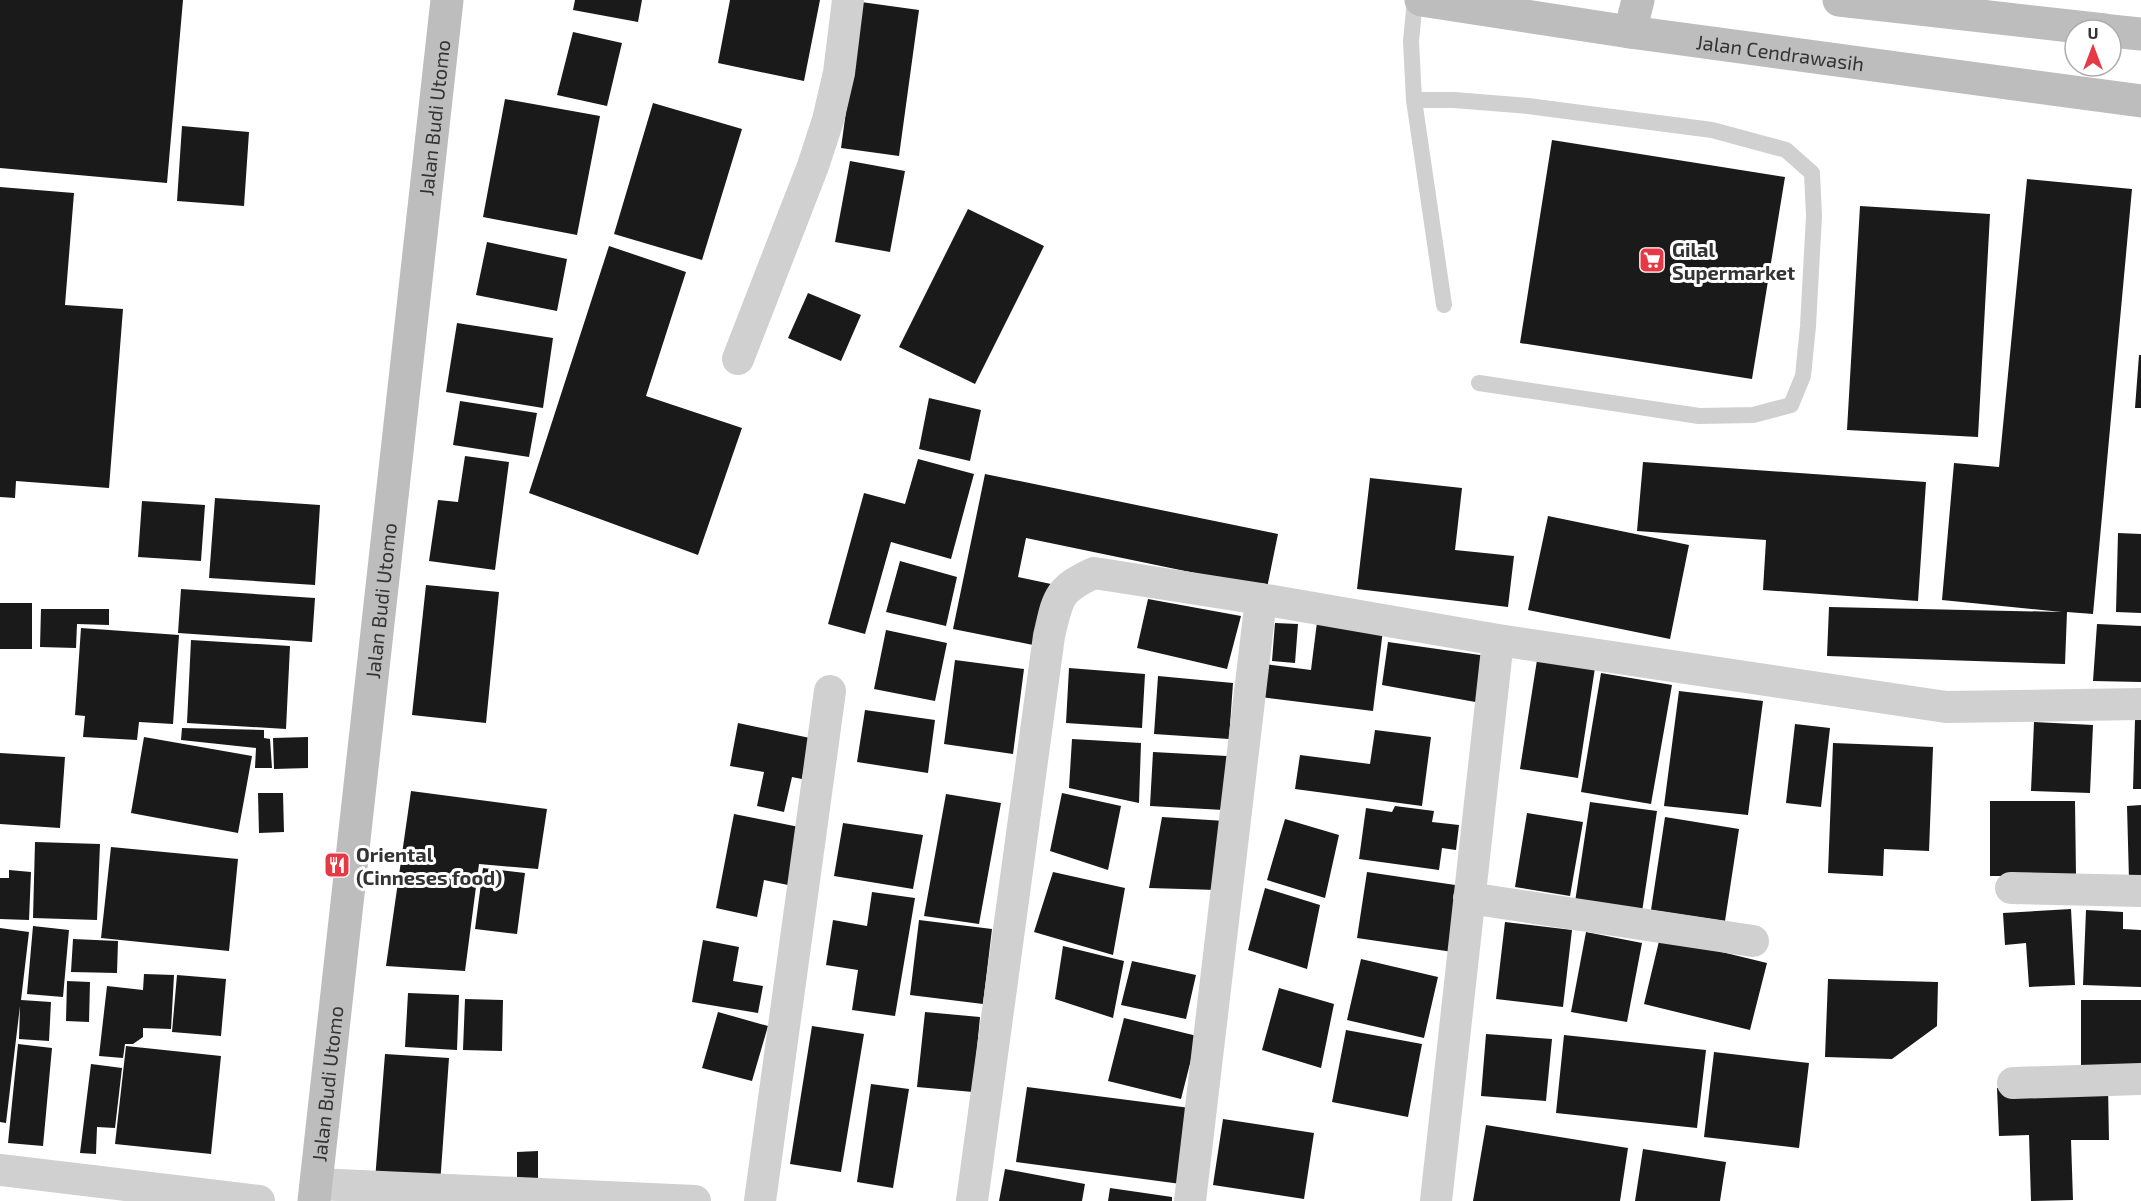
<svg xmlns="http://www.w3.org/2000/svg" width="2141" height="1201" font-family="'Exo 2',sans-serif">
	<rect width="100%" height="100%" fill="#fff"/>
	<!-- building -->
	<path fill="#1a1a1a" d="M0 0H183L167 183 0 168Z
		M575 0H642L638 22 573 10Z
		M730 0H820L804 81 718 63Z
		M861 2 919 10 899 156 841 148Z
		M573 32 622 43 607 106 557 95Z
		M505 99 600 116 577 235 483 217Z
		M653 103 742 129 702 260 614 234Z
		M182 126 249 132 244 206 177 201Z
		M1552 140 1785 177 1752 379 1520 343Z
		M850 161 905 171 890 252 835 242Z
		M2027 179 2132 189 2093 614 2067 612 2065 664 1827 656 1829 607 2062 612 1942 600 1954 463 1999 467Z
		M0 187 74 193 65 305 123 309 109 488 16 481 15 498 0 497Z
		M1860 206 1990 214 1978 437 1847 430Z
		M968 209 1044 246 975 384 899 347Z
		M487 242 567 259 557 311 476 295Z
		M609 246 686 272 646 396 742 428 698 555 529 493Z
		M808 293 861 315 841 361 788 338Z
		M457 323 553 338 543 408 446 392Z
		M2139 355H2141V408H2135Z
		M929 398 981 410 970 461 919 449Z
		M460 401 537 413 529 457 453 445Z
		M465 456 509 462 495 570 429 561 438 500 458 502Z
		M918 459 974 474 951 559 891 542 865 634 828 624 864 493 905 504Z
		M1643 462 1926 482 1918 601 1763 590 1766 540 1637 531Z
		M985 474 1278 534 1267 588 1026 538 1018 577 1051 584 1038 646 953 629Z
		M1370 478 1462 488 1455 550 1514 556 1508 607 1357 589Z
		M215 498 320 505 315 585 209 578Z
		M142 501 205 505 201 561 138 557Z
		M1548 516 1689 545 1670 639 1528 610Z
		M2118 533 2141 534V613L2116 612Z
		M900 561 957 577 946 626 886 612Z
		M426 585 499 592 486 723 412 715Z
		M181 589 315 598 312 642 178 633Z
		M1148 599 1241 616 1227 669 1137 648Z
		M0 603H32V649H0Z
		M41 609H109V625L77 624 76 648 40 647Z
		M1317 622 1383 630 1373 711 1261 697 1265 664 1311 670Z
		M1275 623 1298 624 1295 663 1272 661Z
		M2097 624 2141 626V682L2093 681Z
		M81 628 179 635 173 724 139 722 137 740 83 737 85 716 75 715Z
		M886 630 947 643 935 701 874 689Z
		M191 640 290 646 286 729 187 723Z
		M1388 642 1487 656 1481 703 1382 685Z
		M955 660 1024 669 1013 754 944 744Z
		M1537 660 1595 668 1578 778 1520 769Z
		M1069 668 1145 674 1142 728 1066 723Z
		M1601 673 1672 685 1651 804 1581 792Z
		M1158 676 1233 683 1229 739 1154 734Z
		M1679 691 1763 701 1748 815 1664 806Z
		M865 710 935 720 928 773 857 762Z
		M2135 720H2141V789H2133Z
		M2034 722 2093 725 2090 793 2031 791Z
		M738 723 810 738 802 779 792 777 784 812 757 806 764 772 730 766Z
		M1795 724 1830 728 1821 807 1786 803Z
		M182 728 264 730V738L270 739 272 768H255L256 748 181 740Z
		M1375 730 1431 737 1422 806 1295 789 1300 755 1370 764Z
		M144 737 252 756 238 833 131 813Z
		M308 737V768L274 769 273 738Z
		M1072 739 1141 743 1139 803 1069 788Z
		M1833 743 1933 747 1929 851 1884 849 1883 876 1828 873Z
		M1153 752 1227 756 1224 810 1150 806Z
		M0 753 65 757 60 828 0 824Z
		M411 791 547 809 538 869 479 864 465 971 386 966Z
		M258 793H283L284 832 259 833Z
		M1062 793 1121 806 1108 870 1050 851Z
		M946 794 1001 803 979 924 924 916Z
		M1990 801H2075L2076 876H1990Z
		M1590 802 1657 811 1642 912 1575 902Z
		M2141 805V880H2129L2127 806Z
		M1395 806 1434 811 1432 822 1459 825 1456 850 1442 848 1439 870 1359 859 1366 808 1392 812Z
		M1527 813 1583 822 1570 896 1515 887Z
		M734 814 799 827 788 885 764 880 757 917 716 908Z
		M1162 817 1225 821 1218 890 1149 888Z
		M1665 817 1739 829 1725 921 1651 910Z
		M1285 819 1339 835 1325 898 1267 880Z
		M843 823 923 835 913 889 834 876Z
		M35 842 100 844 97 920 33 918Z
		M111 847 238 859 229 951 101 938Z
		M483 868 525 873 517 934 475 929Z
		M9 870 31 872 29 920 0 919V878H9Z
		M1053 872 1125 888 1113 955 1034 932Z
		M1367 872 1462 886 1453 952 1357 938Z
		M1265 888 1320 905 1307 969 1248 950Z
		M872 892 915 898 895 1016 852 1010 858 970 826 965 833 920 867 926Z
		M2071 909 2075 985 2029 987 2026 943 2005 945 2003 913Z
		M2086 910 2123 912V929L2141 930V987L2083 985Z
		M919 920 992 929 983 1004 910 995Z
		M1505 922 1572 930 1563 1007 1496 999Z
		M33 926 69 930 63 997 27 994Z
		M0 928 29 932 21 1000 51 1002 49 1041 19 1039 20 1006 6 1123 0 1122Z
		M1586 932 1642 943 1627 1022 1571 1012Z
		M1660 937 1767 963 1750 1030 1644 1004Z
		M73 939 118 941 117 973 71 972Z
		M703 940 739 947 733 981 763 986 758 1013 692 1002Z
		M1063 946 1124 961 1113 1018 1055 999Z
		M1361 959 1438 977 1424 1038 1347 1020Z
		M1132 961 1196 975 1186 1019 1121 1005Z
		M144 974 174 975 171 1029 143 1028V1037L133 1044H125L123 1058 99 1056 107 986 143 990Z
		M177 975 226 979 221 1036 172 1032Z
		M1828 979 1938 982 1937 1026 1892 1059 1825 1057Z
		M67 981 90 982 89 1022 66 1021Z
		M1279 988 1334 1004 1321 1068 1262 1050Z
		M408 993 459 995 457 1050 405 1047Z
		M465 999 503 1000 502 1051 463 1050Z
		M2081 1000H2141V1071H2081Z
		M718 1012 768 1026 752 1081 702 1068Z
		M925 1012 980 1017 973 1092 917 1087Z
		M1124 1018 1197 1036 1181 1099 1108 1081Z
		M812 1026 864 1034 841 1172 790 1164Z
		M1346 1030 1422 1044 1408 1117 1332 1102Z
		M1486 1034 1552 1039 1546 1101 1481 1096Z
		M1564 1035 1706 1050 1697 1128 1556 1113Z
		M18 1044 52 1048 43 1146 8 1143Z
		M126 1046 221 1056 211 1154 115 1144Z
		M1714 1052 1809 1063 1799 1148 1704 1137Z
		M385 1054 449 1058 440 1185 375 1180Z
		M91 1064 122 1068 115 1128 97 1127 96 1154 80 1153Z
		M871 1084 909 1089 893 1188 857 1182Z
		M2108 1085 2109 1140H2071L2073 1200 2031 1201 2029 1135 1999 1136 1997 1088Z
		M1027 1087 1190 1108 1181 1184 1016 1162Z
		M1223 1119 1314 1133 1304 1199 1213 1185Z
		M1486 1125 1628 1148 1620 1201H1473Z
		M1643 1149 1726 1162 1720 1201H1635Z
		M538 1151V1178L517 1179V1152Z
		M1005 1169 1085 1184 1082 1201H999Z
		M1110 1188 1172 1197V1201H1108Z"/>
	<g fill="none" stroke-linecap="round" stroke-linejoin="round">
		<!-- lane -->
		<path stroke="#d0d0d0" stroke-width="16" d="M1415 0 1411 41 1414 100H1454L1528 106 1712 130 1786 150 1812 173 1814 216 1808 326 1803 376 1791 405 1753 415 1699 416 1479 383
			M1414 100 1444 305"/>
		<!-- street -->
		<path stroke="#d0d0d0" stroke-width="32" d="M738 359 813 166 828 120 839 73 848 0
			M2011 888 2141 891
			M1469 898 1753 941
			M2013 1083 2141 1079
			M0 1170 259 1201
			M316 1184 695 1201
			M760 1201 830 691
			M972 1201 1049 636C1058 598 1057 590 1094 573L1261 599 1498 640
			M1190 1201 1261 599
			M1436 1201 1498 640 1946 707 2141 704"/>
		<!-- secondary -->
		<g stroke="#bdbdbd" stroke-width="33">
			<path id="s1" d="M1421 0 1630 32 2141 101"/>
			<path d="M1839 0 2105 30"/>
			<path d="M2111 31 2141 34"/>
			<path d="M1630 32 1638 0"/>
			<path id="s2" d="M314 1201 447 0"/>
		</g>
	</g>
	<!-- icons -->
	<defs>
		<g id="supermarket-square" transform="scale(1.35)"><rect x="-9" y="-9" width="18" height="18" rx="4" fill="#e63946" stroke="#fff"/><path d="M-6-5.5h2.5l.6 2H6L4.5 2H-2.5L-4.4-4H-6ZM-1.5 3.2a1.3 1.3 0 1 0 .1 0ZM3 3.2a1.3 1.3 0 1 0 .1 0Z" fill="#fff"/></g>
		<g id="restaurant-square" transform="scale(1.35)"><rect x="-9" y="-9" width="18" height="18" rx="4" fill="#e63946" stroke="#fff"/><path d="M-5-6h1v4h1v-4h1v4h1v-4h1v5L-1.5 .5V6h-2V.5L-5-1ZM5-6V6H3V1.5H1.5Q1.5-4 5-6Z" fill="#fff"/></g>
	</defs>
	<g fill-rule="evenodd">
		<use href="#supermarket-square" x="1652" y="260"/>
		<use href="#restaurant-square" x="337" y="865"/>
	</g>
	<g text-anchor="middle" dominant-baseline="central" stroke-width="6" stroke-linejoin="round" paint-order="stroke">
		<!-- street labels -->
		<g font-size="20" fill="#333" stroke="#fff">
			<text stroke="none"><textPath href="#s1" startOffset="363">Jalan Cendrawasih</textPath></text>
			<text stroke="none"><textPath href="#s2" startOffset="1090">Jalan Budi Utomo</textPath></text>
			<text stroke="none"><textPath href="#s2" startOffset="604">Jalan Budi Utomo</textPath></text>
			<text stroke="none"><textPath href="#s2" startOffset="118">Jalan Budi Utomo</textPath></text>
		</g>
		<!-- poi labels -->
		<g font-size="20" font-weight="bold" fill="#333" stroke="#fff" text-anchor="start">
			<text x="1672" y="249">Gilal<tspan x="1672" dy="23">Supermarket</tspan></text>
			<text x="356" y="854">Oriental<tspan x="356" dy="23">(Cinneses food)</tspan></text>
		</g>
	</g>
	<!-- north arrow -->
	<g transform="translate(2093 48)"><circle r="28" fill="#ffffff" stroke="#adadad" stroke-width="1.5"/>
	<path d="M0-4.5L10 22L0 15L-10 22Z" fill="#e63946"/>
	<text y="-9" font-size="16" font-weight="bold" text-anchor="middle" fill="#333333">U</text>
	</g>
</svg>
